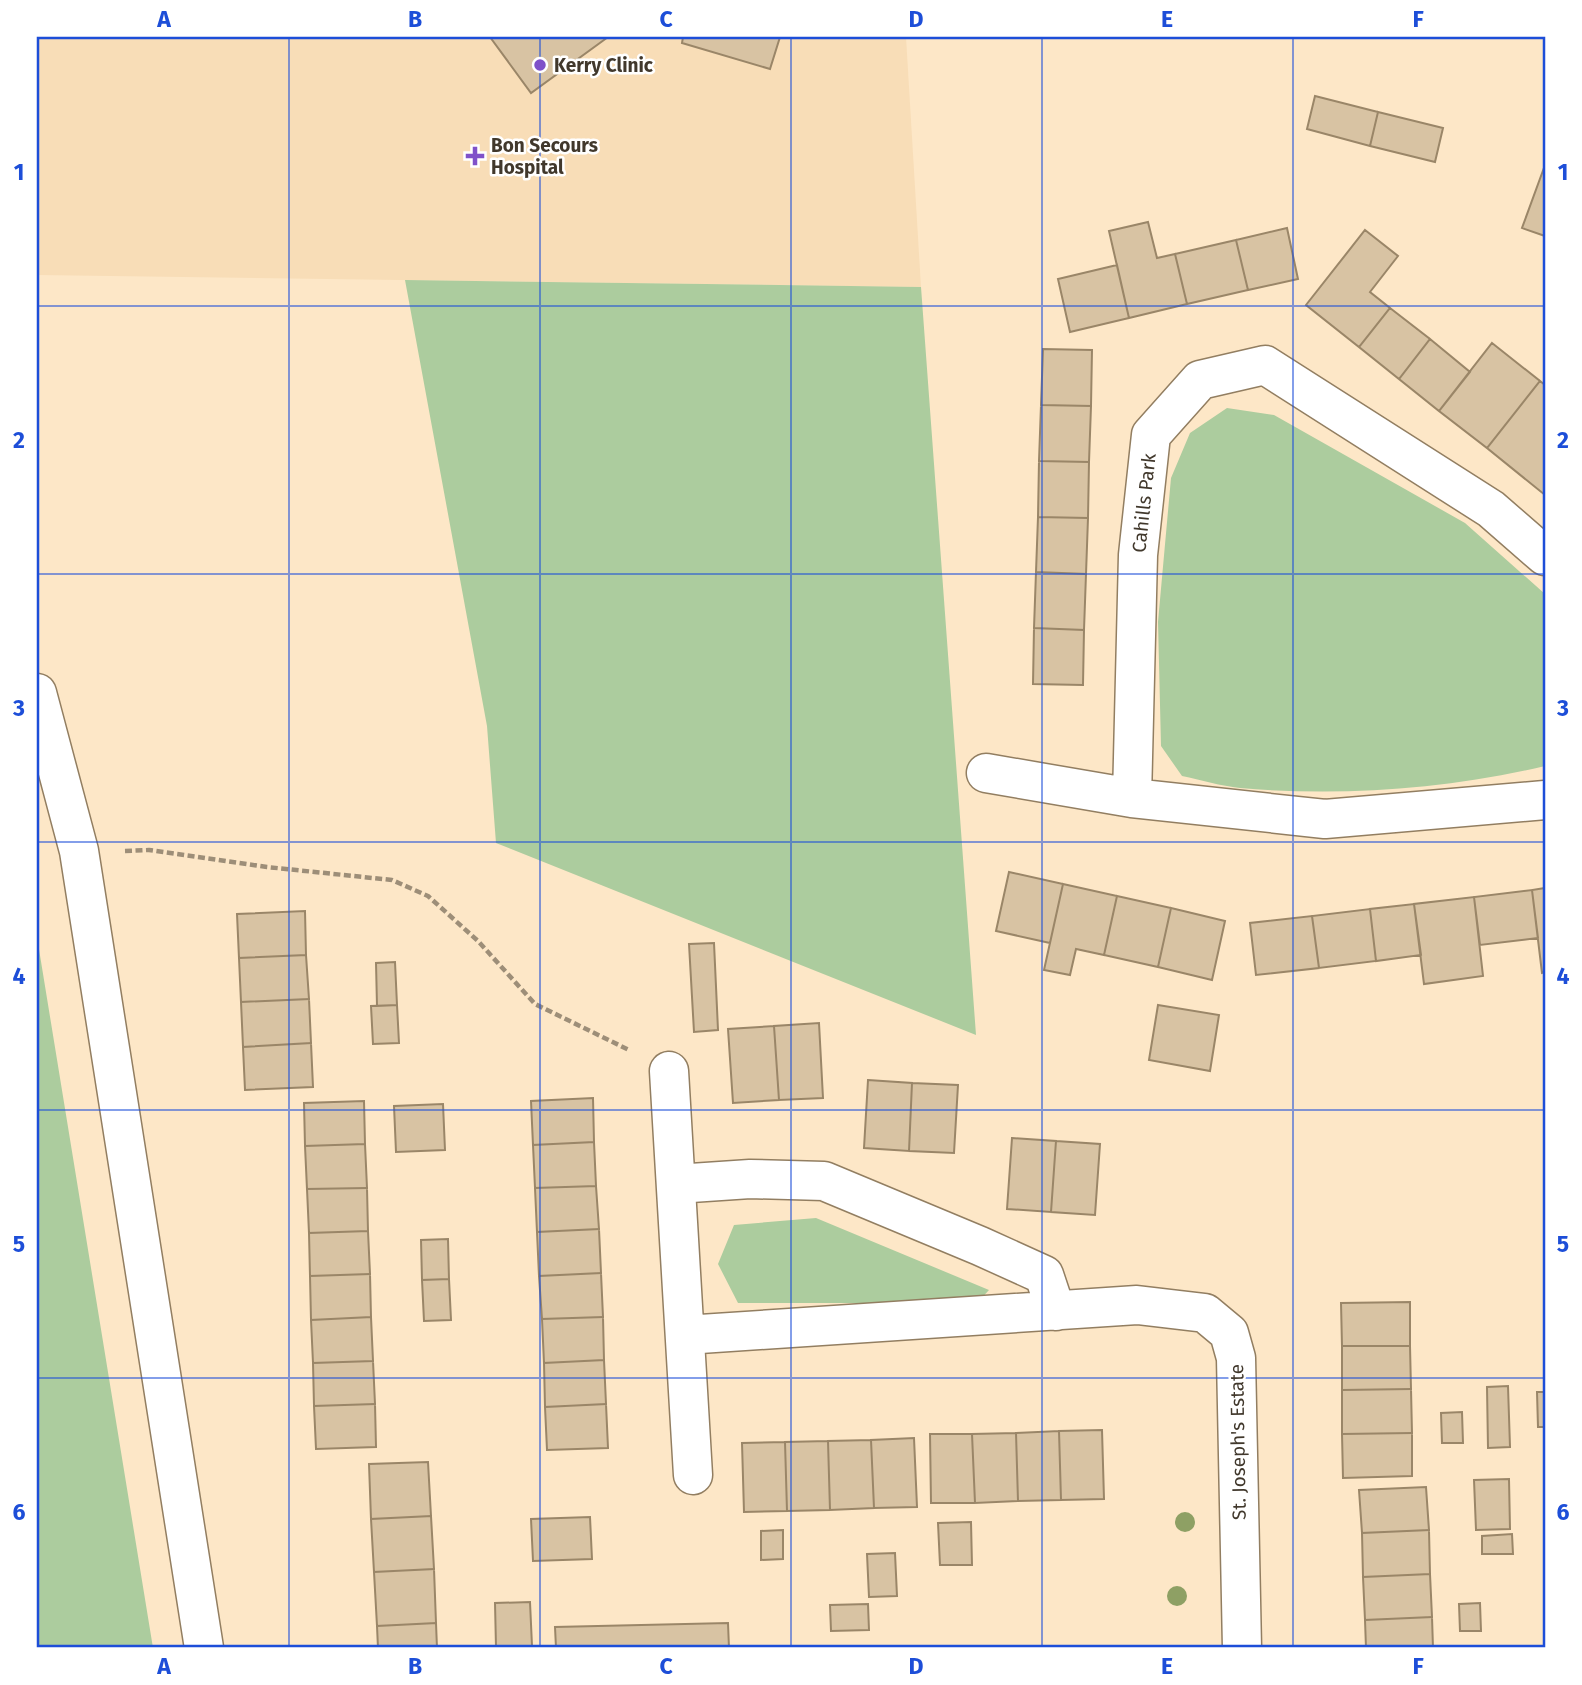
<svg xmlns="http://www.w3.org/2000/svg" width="1582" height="1685" font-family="'Fira Sans',sans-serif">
	<rect width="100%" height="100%" fill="#fde7c7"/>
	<!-- built -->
	<path fill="#f8ddb7" d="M37 37H906L921 287 37 275Z"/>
	<!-- green -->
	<path fill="#accc9e" d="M405 280 921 287 976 1035 496 843 487 726Z
		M1227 408 1274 415 1465 523 1545 594V766C1447 789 1341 797 1240 788 1221 786 1201 780 1182 776L1161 746 1158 622 1171 478 1190 433Z
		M37 937 153 1648H37Z
		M816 1218 989 1290 977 1303H738L718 1264 734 1225Z"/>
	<!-- building -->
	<path fill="#d8c3a3" stroke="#9a8668" stroke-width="2" d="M490 37H608L531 93Z
		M683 37H780L770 69 682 43Z
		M1315 96 1378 112 1370 146 1307 129Z
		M1378 112 1443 128 1435 162 1370 146Z
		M1545 165V236L1522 228Z
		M1148 222 1157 258 1175 254 1187 304 1129 318 1109 231Z
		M1287 228 1298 279 1248 290 1236 240Z
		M1365 230 1398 256 1370 292 1390 308 1359 347 1306 305Z
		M1236 240 1248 290 1187 304 1175 254Z
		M1117 265 1129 318 1070 332 1058 279Z
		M1390 308 1430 339 1399 379 1359 347Z
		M1430 339 1470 372 1439 411 1399 379Z
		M1492 343 1540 381 1487 448 1439 411Z
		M1043 349 1092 350 1091 406 1041 405Z
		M1540 381 1545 385V495L1487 448Z
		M1041 405 1091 406 1089 462 1039 461Z
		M1039 461 1089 462 1088 518 1038 517Z
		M1038 517 1088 518 1086 574 1036 572Z
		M1036 572 1086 574 1084 630 1034 628Z
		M1034 628 1084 630 1083 685 1033 684Z
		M1009 872 1063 884 1050 943 996 931Z
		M1063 884 1117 896 1104 955 1076 949 1070 975 1044 970Z
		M1545 888V972L1542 973 1532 890Z
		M1532 890 1538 938 1480 945 1474 897Z
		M1117 896 1171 908 1158 967 1104 955Z
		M1474 897 1483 976 1424 984 1414 904Z
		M1414 904 1421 955 1376 961 1370 909Z
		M1171 908 1225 921 1212 980 1158 967Z
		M1370 909 1376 961 1319 968 1312 916Z
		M305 911 306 955 239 958 237 914Z
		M1312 916 1319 968 1256 975 1250 923Z
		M714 943 718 1030 694 1032 689 944Z
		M306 955 309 999 241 1002 239 958Z
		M395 962 397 1005 377 1006 376 963Z
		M309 999 311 1043 243 1047 241 1002Z
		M397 1005 399 1043 373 1044 371 1006Z
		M1158 1005 1219 1015 1210 1071 1149 1060Z
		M819 1023 823 1098 779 1100 774 1026Z
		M774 1026 779 1100 733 1103 728 1029Z
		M311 1043 313 1087 245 1090 243 1047Z
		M868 1080 912 1083 909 1151 864 1148Z
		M912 1083 958 1085 954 1153 909 1151Z
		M593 1098 594 1142 533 1145 531 1101Z
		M364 1101 365 1144 305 1146 304 1103Z
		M443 1104 445 1150 396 1152 394 1106Z
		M1012 1138 1056 1141 1051 1212 1007 1209Z
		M1056 1141 1100 1144 1095 1215 1051 1212Z
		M594 1142 596 1186 535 1188 533 1145Z
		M365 1144 367 1188 307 1189 305 1146Z
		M596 1186 599 1229 537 1232 535 1188Z
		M367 1188 368 1231 309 1233 307 1189Z
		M599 1229 601 1273 539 1276 537 1232Z
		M368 1231 370 1274 310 1276 309 1233Z
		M448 1239 449 1279 422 1280 421 1240Z
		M601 1273 603 1317 542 1319 539 1276Z
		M370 1274 371 1317 311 1320 310 1276Z
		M449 1279 451 1320 424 1321 422 1280Z
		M1410 1302V1346H1342L1341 1303Z
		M371 1317 373 1361 313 1363 311 1320Z
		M603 1317 604 1360 544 1363 542 1319Z
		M1342 1346H1410L1411 1389 1342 1390Z
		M604 1360 606 1404 545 1407 544 1363Z
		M373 1361 375 1404 314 1406 313 1363Z
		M1508 1386 1510 1447 1488 1448 1487 1387Z
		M1411 1389 1412 1433 1342 1434V1390Z
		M1537 1392H1545V1427H1538Z
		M375 1404 376 1447 316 1449 314 1406Z
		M606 1404 608 1448 547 1450 545 1407Z
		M1462 1412 1463 1443H1442L1441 1413Z
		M1102 1430 1104 1499 1061 1500 1059 1431Z
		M1059 1431 1061 1500 1018 1501 1016 1433Z
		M1016 1433 1018 1501 975 1503 972 1434Z
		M1412 1433V1476L1343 1478 1342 1434Z
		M930 1434H972L975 1503H931Z
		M914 1438 917 1507 874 1508 871 1440Z
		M871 1440 874 1508 830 1510 828 1441Z
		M828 1441 830 1510 787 1511 785 1442Z
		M785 1442 787 1511 744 1512 742 1443Z
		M428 1462 431 1516 371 1519 369 1464Z
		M1509 1479 1510 1529 1476 1530 1474 1480Z
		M1426 1487 1429 1530 1362 1533 1359 1490Z
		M431 1516 434 1569 374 1572 371 1519Z
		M590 1517 592 1559 533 1561 531 1519Z
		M971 1522 972 1565H940L938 1523Z
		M783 1530V1559L761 1560V1531Z
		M1429 1530 1430 1574 1363 1577 1362 1533Z
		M1512 1534 1513 1554H1482V1536Z
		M895 1553 897 1596 869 1597 867 1554Z
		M434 1569 436 1623 377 1626 374 1572Z
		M1430 1574 1432 1617 1365 1620 1363 1577Z
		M530 1602 532 1646 496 1647 495 1603Z
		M1480 1603 1481 1631H1460L1459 1604Z
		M868 1604 869 1630 831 1631 830 1605Z
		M1432 1617 1433 1648H1366L1365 1620Z
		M436 1623 437 1648H378L377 1626Z
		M728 1623 729 1648H556L555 1627Z"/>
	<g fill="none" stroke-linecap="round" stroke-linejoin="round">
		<!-- street casing -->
		<g stroke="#927e61" stroke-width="41">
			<path id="street" d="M37 693 79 851 204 1648
				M986 773 1132 798 1325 819 1545 800
				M1132 798 1138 555 1151 435 1200 380 1265 365 1491 509 1545 556
				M669 1071 693 1475
				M676 1184 750 1179 824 1181 980 1246 1044 1275 1056 1311
				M685 1335 1137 1305 1205 1313 1229 1333 1236 1358 1242 1648"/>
		</g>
		<!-- path -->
		<path stroke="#9d8e78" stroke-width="4.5" stroke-dasharray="7 3.5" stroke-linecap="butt" d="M125 851 149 850 267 867 392 880 428 896 478 941 535 1004 629 1050"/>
		<!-- street -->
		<use href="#street" stroke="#fff" stroke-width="38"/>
	</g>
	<!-- trees -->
	<g fill="#8ea064">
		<circle cx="1185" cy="1522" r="10"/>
		<circle cx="1177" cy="1596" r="10"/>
	</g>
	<!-- grid -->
	<path fill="none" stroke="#1d4ed8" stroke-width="2" stroke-opacity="0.55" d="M289 37V1648M540 37V1648M791 37V1648M1042 37V1648M1293 37V1648M37 306H1545M37 574H1545M37 842H1545M37 1110H1545M37 1378H1545"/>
	<!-- markers -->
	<g fill="#7f51c9" stroke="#fff" stroke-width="2.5">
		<circle cx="540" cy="65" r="7"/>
		<path d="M471.5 145.5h7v7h7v7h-7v7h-7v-7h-7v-7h7z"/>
	</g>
	<g text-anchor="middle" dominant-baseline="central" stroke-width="5" stroke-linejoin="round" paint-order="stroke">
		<!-- poi labels -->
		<g font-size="19" font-weight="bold" fill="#41382c" stroke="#fff" text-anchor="start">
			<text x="554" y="65">Kerry Clinic</text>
			<text x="491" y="145">Bon Secours<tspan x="491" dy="22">Hospital</tspan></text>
		</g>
		<!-- street labels -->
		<g font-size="19" fill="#41382c" stroke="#fff">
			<text transform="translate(1144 503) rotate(-84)">Cahills Park</text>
			<text transform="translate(1238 1442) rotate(-91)">St. Joseph's Estate</text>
		</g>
	</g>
	<!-- border -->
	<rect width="1582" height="1685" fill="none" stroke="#ffffff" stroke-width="77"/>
	<rect x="38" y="38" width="1506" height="1608" fill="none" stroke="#1d4ed8" stroke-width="2.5"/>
	<g font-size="23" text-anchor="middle" font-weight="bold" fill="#1d4ed8">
		<text x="164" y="27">A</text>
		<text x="415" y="27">B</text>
		<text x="666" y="27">C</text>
		<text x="916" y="27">D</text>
		<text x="1167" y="27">E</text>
		<text x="1418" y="27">F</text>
		<text x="19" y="180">1</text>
		<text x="1563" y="180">1</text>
		<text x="19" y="448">2</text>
		<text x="1563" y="448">2</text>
		<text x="19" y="716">3</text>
		<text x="1563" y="716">3</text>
		<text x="19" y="984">4</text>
		<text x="1563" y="984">4</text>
		<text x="19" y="1252">5</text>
		<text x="1563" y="1252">5</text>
		<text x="19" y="1520">6</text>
		<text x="1563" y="1520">6</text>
		<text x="164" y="1674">A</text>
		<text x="415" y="1674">B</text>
		<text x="666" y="1674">C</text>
		<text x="916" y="1674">D</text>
		<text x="1167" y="1674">E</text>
		<text x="1418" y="1674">F</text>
	</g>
</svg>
